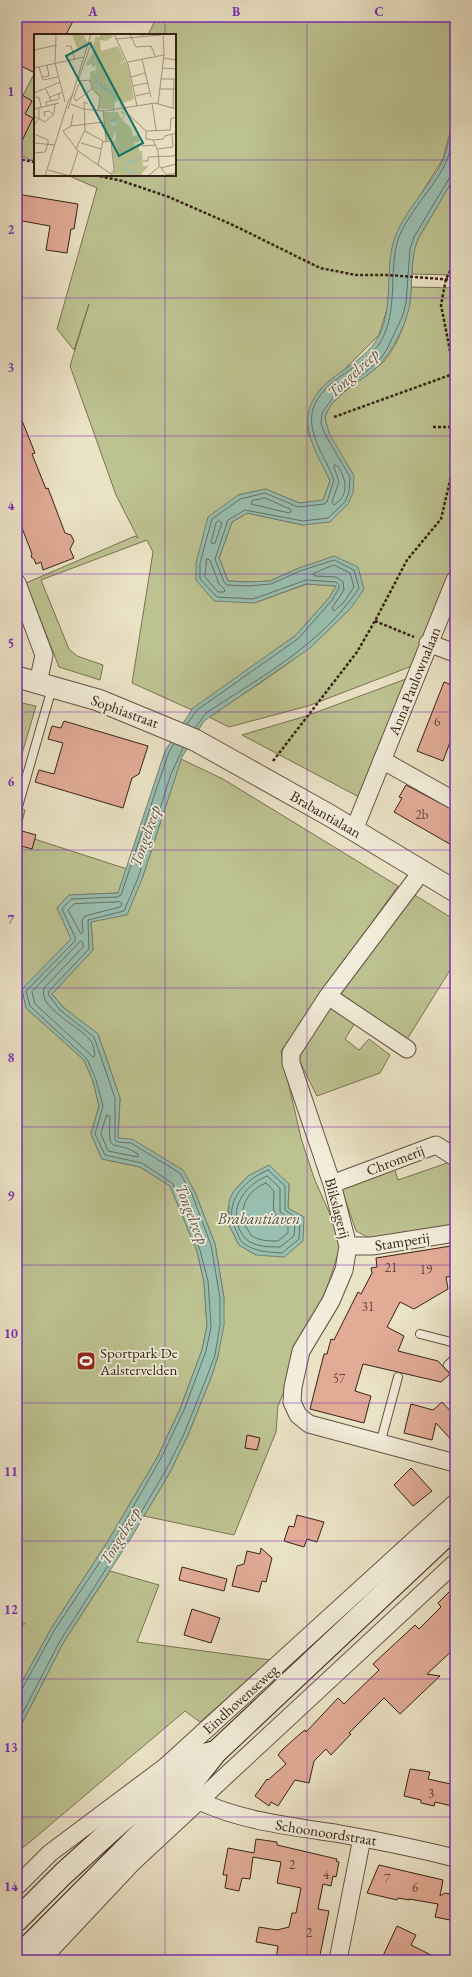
<svg xmlns="http://www.w3.org/2000/svg" width="472" height="1977" font-family="'EB Garamond',serif">
	<rect width="100%" height="100%" fill="#ebe3c6"/>
	<filter id="stains"><feTurbulence type="fractalNoise" baseFrequency=".005" numOctaves="4"/><feColorMatrix values="0 0 0 0 .2 0 0 0 0 .09 0 0 0 0 .02 0 0 0 .5 -.17"/></filter>
	<radialGradient id="worn" r=".72"><stop offset=".6" stop-color="#630" stop-opacity="0"/><stop offset="1" stop-color="#630" stop-opacity=".3"/></radialGradient>
	<!-- green -->
	<path fill="#bdc291" stroke="#7a7254" fill-rule="evenodd" d="M157 17H455V113L443 159 402 224 391 256 388 306 379 335 344 370 318 392 307 430 330 481 323 501 299 503 266 489 238 495 196 563 254 603 307 584 336 586 329 598 296 635 192 710 132 683 153 552 147 540 41 580 69 649 77 656 103 665 100 680 59 667 26 583 135 536 138 538 116 495 70 366 89 304 74 350 57 329 97 188 67 175H175V35H148Z
		M35 72V162L17 154V107Z
		M455 176V275L412 274 413 250 418 239Z
		M411 287 455 288V563L412 666 308 706 229 727 209 717C265 679 325 645 364 589L299 568 270 581 248 582 228 581 219 558 232 522 247 513 303 525 354 476C346 462 327 438 325 423 321 400 371 376 384 361 401 341 409 313 411 287Z
		M406 679 359 797 242 735 306 716Z
		M17 702 36 706 17 771Z
		M181 759 223 779 398 886 281 1051 301 1138 314 1178 342 1241 329 1282 278 1406 276 1432 234 1535 144 1516 170 1472 188 1435 212 1375 218 1356 224 1298 215 1244 195 1192 118 1138 120 1098 98 1034 63 1007 52 994 93 950 91 922 142 879ZM248 1176 289 1184 288 1208 256 1255 239 1245 229 1225 228 1209 233 1192Z
		M17 807 25 810 19 834 127 869 118 893 69 895 57 908 72 939 26 1008 84 1060 93 1081 99 1106 91 1134 102 1159 140 1167 170 1186 197 1251 204 1282 207 1326 202 1350 180 1409 158 1456 108 1541 52 1627 17 1691V1625L25 1624 24 1623H17Z
		M413 894 455 920V962L406 1041 338 996Z
		M331 1006 355 1023 345 1039 359 1050 369 1039 390 1055 380 1073 317 1096 299 1060 305 1040Z
		M450 1162 455 1166V1227L373 1240 356 1231 341 1187 394 1167 398 1180Z
		M110 1571 159 1585 137 1642 271 1660 200 1722 185 1711 24 1847 17 1848V1733L63 1643Z"/>
	<!-- water -->
	<path fill="#99bfb0" stroke="#728073" d="M455 113V176L418 239C410 259 413 281 410 303 407 322 397 342 385 358 369 381 333 389 325 418L329 433 354 476 353 493 348 504 330 522 303 525 247 513 232 522 219 558 228 581 248 582 270 581 299 568 334 556 358 567 364 589 351 608 310 648 204 721 182 757 142 879 127 915 91 922 93 950 52 994 63 1007 98 1034 120 1098 118 1138 132 1139 183 1170 195 1192 215 1244 224 1298V1325L218 1356 212 1375 188 1435 170 1472 131 1538 63 1643 17 1733V1691L52 1627 108 1541 158 1456 180 1409 202 1350 207 1326 204 1282 197 1251 170 1186 140 1167 102 1159 91 1134 99 1106 93 1081 84 1060 26 1008 22 989 71 939 57 908 69 895 118 893 165 751 193 708 296 635 329 598 336 586 306 584 254 603 214 601 196 580V563L208 517 238 495 266 489 299 503 323 500 330 481C320 459 301 431 310 407 321 375 361 367 377 339 395 309 384 272 394 240 402 215 425 191 439 168 448 152 451 131 455 113Z
		M269 1165 289 1184 288 1208 304 1217 303 1241 284 1257 256 1255 239 1245 229 1225V1201L233 1192 248 1176Z"/>
	<g fill="none" stroke-linecap="round" stroke-linejoin="round">
		<!-- shore -->
		<path stroke="#687064" stroke-width="1" d="M335 465 338 466C346 479 350 495 334 505L332 502 339 482 334 467Z
			M265 498 290 509 291 512 289 513 251 504 252 501Z
			M219 521 222 523 215 543 212 544 211 542 216 523Z
			M207 559 210 560 219 584 225 590 224 592H218L205 577Z
			M334 565 350 573 354 587 344 602 334 611 332 608 344 590 343 582 336 577 315 576 313 574Z
			M187 724 197 710 299 638 332 600 339 588V585L336 582 306 580 253 599 217 597 200 579V563L212 519 240 499 265 493 298 507 324 504 327 502 334 480C326 458 306 433 313 409 323 377 365 369 381 341 398 311 389 275 397 243 403 220 430 191 442 170 449 158 452 144 455 130
			M195 728 206 713C261 677 322 644 359 588L354 570 334 560 300 571 271 584 248 586 227 585 224 582 215 559 228 520 245 510 303 521 328 518 345 502 349 492 350 477 325 434 321 424 322 413 334 396 367 371 381 358 387 349 403 315 406 303 410 249 414 237 450 177 455 175
			M120 902 122 904 120 907 85 916 82 921 83 932 81 934 68 910 74 904Z
			M81 941 83 943V947L45 987C34 1006 81 1027 90 1040 93 1043 94 1050 95 1055L93 1057 35 1004 32 992Z
			M107 1115 110 1117C108 1159 112 1137 138 1154V1157L108 1151 101 1134Z
			M268 1170 285 1186V1210L300 1220 299 1239 282 1253C268 1252 255 1252 243 1243 240 1241 238 1234 236 1230 222 1203 244 1180 268 1170Z
			M267 1176 280 1188V1212L295 1223 294 1236 280 1247C269 1247 253 1247 245 1238 225 1214 242 1186 267 1176Z
			M266 1183 274 1191C273 1216 271 1210 288 1226V1233L278 1241C269 1241 258 1241 251 1235 249 1233 248 1229 246 1227 237 1208 248 1190 266 1183Z
			M17 1692 22 1689 55 1629 112 1544 161 1458 184 1410 206 1351 211 1327 208 1281 200 1250 173 1184 142 1163 105 1155 95 1134 103 1106 96 1080 87 1059 30 1006 26 991 75 941V937L62 909 71 899 117 897 121 895 157 787 169 752 174 744
			M17 1724 60 1641 127 1536 166 1470 184 1434 208 1374 215 1355 220 1325V1298L211 1245 192 1194 180 1173 131 1143 118 1142 115 1140V1098L94 1037 60 1010 48 994 49 991 89 949 88 920 124 911 138 878 171 774 183 748"/>
	</g>
	<!-- building -->
	<path fill="#e1ab96" stroke="#382217" d="M17 17H75L66 35H35V73L17 64Z
		M17 92 32 101 25 114 33 118 17 151Z
		M17 194 78 204 74 229H71L67 253 46 250 50 226 17 220Z
		M17 408 35 453 32 454 46 489 48 488 65 533 71 535 74 541 70 549 74 558 43 570 41 562 36 564 34 559 31 557 32 554 17 515Z
		M444 682 455 686V729L443 761 417 751Z
		M64 721 148 746 139 774 132 778 123 808 35 782 39 770 54 774 63 743 48 739 52 726 61 728Z
		M406 785 455 811V847L394 812 402 798 399 797Z
		M22 831 36 835 32 849 18 845Z
		M451 1246 455 1276 446 1277 448 1289 414 1309 400 1302 387 1327 404 1336 398 1351 438 1361 450 1374 441 1382 363 1364 355 1391 371 1396 364 1423 310 1409 324 1354H327L331 1339 334 1340 358 1292 361 1294 372 1273 371 1268 377 1267 376 1258Z
		M442 1402 455 1416V1444L436 1423 432 1440 404 1433 411 1404 433 1410Z
		M247 1435 260 1438 257 1450 245 1448Z
		M411 1468 432 1491 413 1506 394 1485Z
		M297 1515 324 1522 317 1542 307 1539 304 1547 284 1541 289 1526 294 1527Z
		M261 1548 272 1558 266 1582 262 1581 259 1592 232 1586 237 1566 244 1564 247 1551 260 1554Z
		M182 1567 227 1579 224 1591 179 1580Z
		M455 1586V1648L427 1674 440 1676 400 1714 384 1698 349 1733 351 1734 331 1755 326 1749 314 1761 309 1783 295 1780 278 1806 271 1802 269 1806 255 1796 267 1779 268 1780 286 1764 278 1755 282 1750 301 1733 305 1730 306 1732 338 1698 344 1704 379 1670 373 1664 415 1625 419 1629 441 1607 438 1603Z
		M192 1609 220 1618 211 1643 184 1635Z
		M410 1769 430 1772 428 1779 455 1785 452 1806 435 1802 434 1806 421 1803V1800L404 1796Z
		M256 1839 277 1842V1845L337 1859 336 1861 339 1862 336 1877 333 1876 331 1886 323 1884 318 1909 329 1911 319 1960H276L278 1946 256 1942 259 1927 277 1930 289 1927 292 1913H296L301 1888 277 1883 281 1862 253 1857 250 1879 242 1878 239 1891 225 1888 227 1875H223L228 1848 254 1853Z
		M379 1865 443 1880 440 1896 445 1893 455 1895V1921L435 1917 438 1904 409 1899V1900L398 1898 397 1900 367 1893Z
		M397 1926 416 1935 411 1945 441 1960H381Z"/>
	<g fill="none" stroke-linecap="round" stroke-linejoin="round">
		<!-- service casing -->
		<g stroke="#655243" stroke-width="10">
			<path id="service" d="M17 810 52 688
				M420 1334 455 1343
				M455 1358 448 1365 455 1372
				M380 1444 398 1377"/>
		</g>
		<!-- minor casing -->
		<g stroke="#655243" stroke-width="19">
			<path id="minor" d="M17 583 44 655 38 683
				M428 643 455 653
				M382 760 455 801
				M354 830 455 580
				M422 871 328 996 291 1053V1063L332 1184 348 1246 344 1270 331 1301 301 1351 293 1387 292 1402 298 1415 309 1424 455 1463
				M328 996 407 1049
				M332 1184 436 1145 455 1157
				M348 1246H372L455 1233
				M199 1801C242 1821 288 1826 335 1833 375 1840 415 1848 455 1858
				M17 1886 50 1853 165 1767 455 1503
				M41 1960 133 1862 455 1563
				M338 1960 362 1838"/>
		</g>
		<!-- tertiary casing -->
		<g stroke="#655243" stroke-width="23">
			<path id="tertiary" d="M17 677 98 700 195 740 329 815 455 891"/>
		</g>
		<!-- secondary casing -->
		<g stroke="#382217" stroke-width="24">
			<path id="secondary" d="M17 1920 63 1874 191 1758 216 1752
				M17 1958 192 1782 216 1752 455 1527"/>
		</g>
		<!-- path -->
		<path stroke="#382217" stroke-width="2.5" stroke-dasharray="3 2" stroke-linecap="butt" d="M17 159 35 162
			M95 175 122 181 169 197 235 226 320 268 356 275H388L455 280
			M334 417 453 374
			M433 427H453
			M375 621 414 637
			M273 761 357 652 375 621 407 560 441 519 452 472 453 366 441 305 446 279 455 261"/>
		<!-- service -->
		<use href="#service" stroke="#f2edda" stroke-width="8"/>
		<!-- minor -->
		<use href="#minor" stroke="#f2edda" stroke-width="17"/>
		<!-- tertiary -->
		<use href="#tertiary" stroke="#f2edda" stroke-width="21"/>
		<!-- secondary -->
		<use href="#secondary" stroke="#f2edda" stroke-width="22"/>
	</g>
	<!-- grid -->
	<path fill="none" stroke="#7b2cbf" stroke-width="1" stroke-opacity="0.55" d="M165 17V35M307 17V1960M17 160H35M175 160H455M165 175V1960M17 298H455M17 436H455M17 574H455M17 712H455M17 850H455M17 988H455M17 1127H455M17 1265H455M17 1403H455M17 1541H455M17 1679H455M17 1817H455"/>
	<!-- icons -->
	<defs>
		<g id="stadium-square" transform="scale(1)"><rect x="-9" y="-9" width="18" height="18" rx="4" fill="#8f2418" stroke="#f2edda"/><path d="M0-5a6.5 5 0 1 0 0 10a6.5 5 0 1 0 0-10ZM-3.5-1.8h7v3.6h-7Z" fill="#fff"/></g>
	</defs>
	<g fill-rule="evenodd">
		<use href="#stadium-square" x="86" y="1361"/>
	</g>
	<g text-anchor="middle" dominant-baseline="central" stroke-width="3.5" stroke-linejoin="round" paint-order="stroke">
		<!-- number labels -->
		<g font-size="13" fill="#624437">
			<text x="437" y="721">6</text>
			<text x="422" y="814">2b</text>
			<text x="391" y="1267">21</text>
			<text x="426" y="1269">19</text>
			<text x="368" y="1306">31</text>
			<text x="339" y="1378">57</text>
			<text x="431" y="1793">3</text>
			<text x="292" y="1864">2</text>
			<text x="326" y="1874">4</text>
			<text x="387" y="1878">7</text>
			<text x="415" y="1887">6</text>
			<text x="309" y="1932">2</text>
		</g>
		<!-- street labels -->
		<g font-size="15" fill="#382217" stroke="#f2edda">
			<text transform="translate(414 681) rotate(-68)">Anna Paulownalaan</text>
			<text transform="translate(125 711) rotate(20)">Sophiastraat</text>
			<text transform="translate(326 814) rotate(30)">Brabantialaan</text>
			<text transform="translate(395 1160) rotate(-21)">Chromerij</text>
			<text transform="translate(338 1208) rotate(75)">Blikslagerij</text>
			<text transform="translate(402 1241) rotate(-9)">Stamperij</text>
			<text transform="translate(240 1699) rotate(-42)">Eindhovenseweg</text>
			<text transform="translate(326 1832) rotate(9)">Schoonoordstraat</text>
		</g>
		<!-- poi labels -->
		<g font-size="15" fill="#382217" stroke="#f2edda" text-anchor="start">
			<text x="100" y="1352">Sportpark De<tspan x="100" dy="17">Aalstervelden</tspan></text>
		</g>
		<!-- water labels -->
		<g font-size="16" font-style="italic" fill="#555145" stroke="#f2edda">
			<text transform="translate(353 373) rotate(-43)">Tongelreep</text>
			<text transform="translate(145 836) rotate(-71)">Tongelreep</text>
			<text transform="translate(192 1214) rotate(68)">Tongelreep</text>
			<text x="259" y="1218">Brabantiaven</text>
			<text transform="translate(120 1536) rotate(-59)">Tongelreep</text>
		</g>
	</g>
	<!-- overview -->
	<g transform="translate(34 34)">
		<rect width="142" height="142" fill="#ebe3c6"/>
		<path d="M49 0 53 10 44 16 38 1ZM67 0H77L79 3 72 7 66 6 67 17 84 12 91 26 83 31 92 27 94 31 100 65 89 69 90 74H88L85 67 79 68 80 59 68 54 63 47 62 17 59 11 62 2 65 4ZM61 15V32L58 33V30L51 32ZM61 36 64 52 80 60 79 75H65L66 63 58 55 56 44V38ZM88 77 92 80 88 86 97 94 99 102 105 101V108L100 109 101 112H105V117L121 116 108 117 109 132H115L108 139V142H102L100 138 90 133 92 127 83 121 82 98 79 92 83 90 84 86 76 88 80 78H84L87 85 91 81 86 78ZM69 78H79L75 90 83 87 78 91 81 97 78 107 72 106ZM81 106 83 123 91 128 90 134 101 142 78 140 80 136 78 108Z" fill="#bdc291"/>
		<path d="M49 0 53 8 62 13 63 47 81 60 80 78 76 88 82 84 84 88 79 92 82 97 83 121 92 127 90 133 100 138 102 142 89 134 91 128 83 123 81 97 78 93 83 87 75 89 79 78V60L67 54 62 48 61 15 52 9Z" fill="#99bfb0"/>
		<path fill="none" stroke="#99bfb0" stroke-width="2" d="M92 129 106 125"/>
		<path fill="none" stroke="#a39680" stroke-width="1" d="M22 0 21 29 31 68M80 0 94 30 103 72M96 0 102 13 117 12 121 22M96 0 110 1M142 0V13M81 5 127 1M32 12H37L41 26M0 16 23 11M130 24 142 26M108 25 117 63M94 28 130 21M5 33 9 46 24 43M0 34 50 23M129 34 142 35M8 43 15 42 13 31M97 43 111 39M127 45H142M44 47 58 7M46 47 56 46 58 55 66 63 64 76M99 52 113 49M12 55 17 67M126 55H142M0 59 26 48M101 62 115 59M16 63 29 58M0 64 5 63 7 73M42 67 40 63 46 47M42 67 58 55M118 69 122 96M37 70 49 75 70 77 121 69 142 75M124 70 130 21 129 0M13 72 12 68 25 65V59M139 74 140 45M0 75 25 69M34 75 57 0M89 75 112 97M69 76 72 107M0 82 11 88 20 80 21 70M11 82 10 78 15 77 20 81M70 88 37 92 29 97 44 117 80 142M0 91 5 85V74M37 92 39 80M51 97 69 107 64 131M112 97V105L119 106 129 105 131 102 142 99M112 97 136 96M136 97 137 84H142M0 100 14 106V110M108 105V112L122 111M119 106 124 117 125 131 130 138 133 141 142 139M69 108 77 107 80 136 77 140M0 109 21 111M47 109 67 115M42 115 51 96 50 68 54 70M123 115 139 113 138 100M0 119 11 118 14 110M109 127H114V123L140 122 142 119M127 134 142 130M14 136 36 142M11 142 34 68 39 60M36 142 44 117M114 142 126 132"/>
		<path fill="#0f766e" fill-opacity="0.15" stroke="#0f766e" stroke-width="2" d="M56 9 109 109 85 122 32 22Z"/>
		<rect width="142" height="142" fill="none" stroke="#382217" stroke-width="2"/>
	</g>
	<!-- margin -->
	<rect width="472" height="1977" fill="none" stroke="#ebe3c6" stroke-width="44"/>
	<rect x="22" y="22" width="428" height="1933" fill="none" stroke="#7b2cbf" stroke-width="1.5"/>
	<g font-size="13" text-anchor="middle" font-weight="bold" fill="#7b2cbf">
		<text x="93" y="16">A</text>
		<text x="236" y="16">B</text>
		<text x="379" y="16">C</text>
		<text x="11" y="96">1</text>
		<text x="11" y="234">2</text>
		<text x="11" y="372">3</text>
		<text x="11" y="510">4</text>
		<text x="11" y="648">5</text>
		<text x="11" y="786">6</text>
		<text x="11" y="924">7</text>
		<text x="11" y="1062">8</text>
		<text x="11" y="1200">9</text>
		<text x="11" y="1338">10</text>
		<text x="11" y="1476">11</text>
		<text x="11" y="1614">12</text>
		<text x="11" y="1752">13</text>
		<text x="11" y="1891">14</text>
	</g>
	<rect width="100%" height="100%" filter="url(#stains)"/>
	<rect width="100%" height="100%" fill="url(#worn)"/>
</svg>
